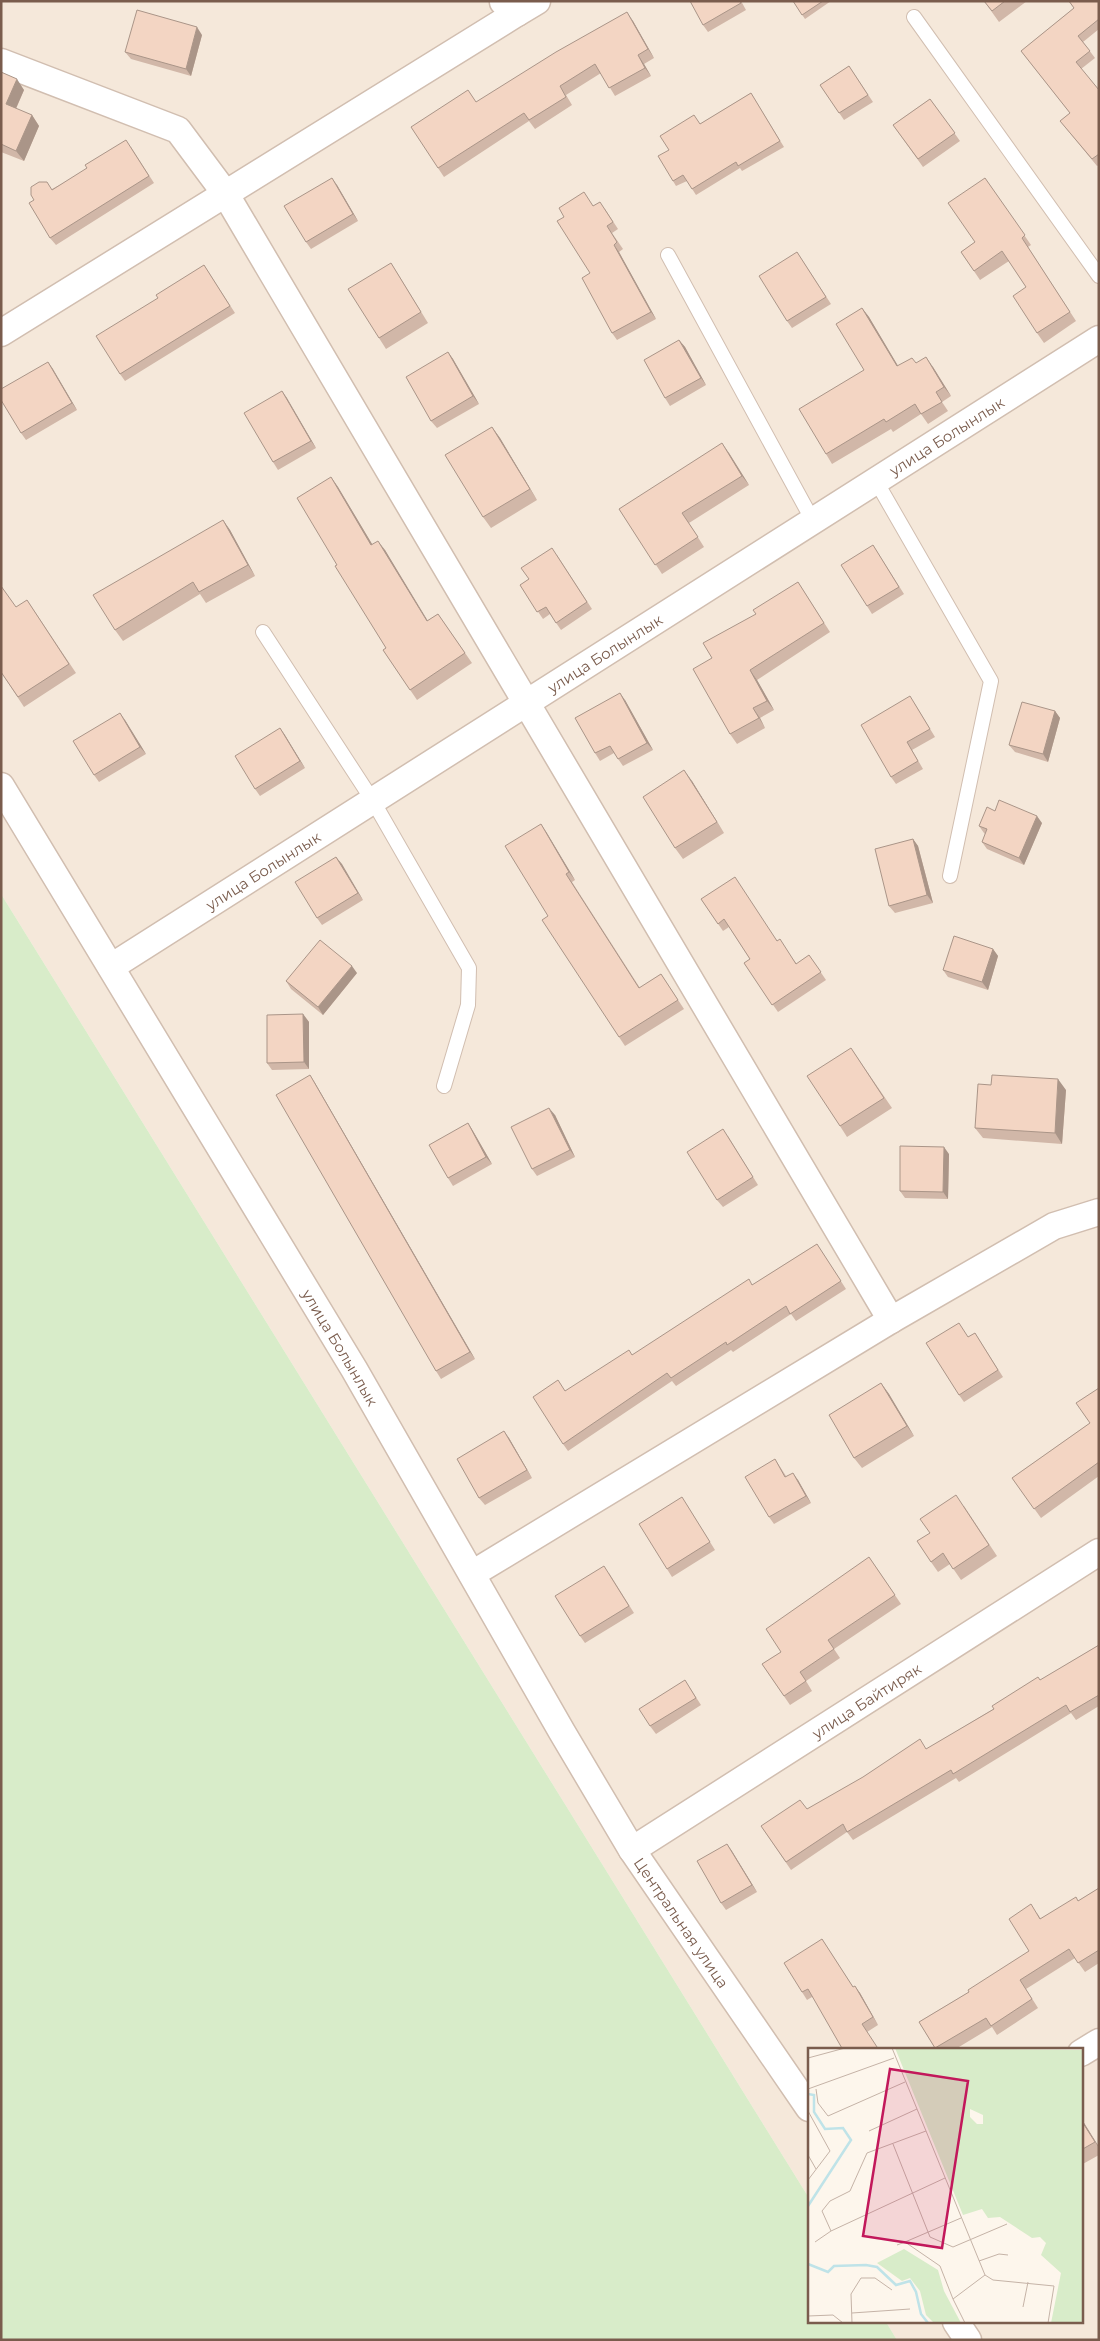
<svg xmlns="http://www.w3.org/2000/svg" width="1100" height="2341" font-family="Montserrat,sans-serif">
	<rect width="100%" height="100%" fill="#fdf6ec"/>
	<!-- residential -->
	<path fill="#f5e8da" d="M1 1H1099V2340H897L886 2322H1081V2050H809V2198L1 894Z"/>
	<!-- green -->
	<path fill="#d8ecc9" d="M1 894 809 2198V2322H886L897 2340H1Z"/>
	<g fill="none" stroke-linecap="round" stroke-linejoin="round">
		<!-- lane casing -->
		<g stroke="#d1beb0" stroke-width="16">
			<path id="lane" d="M914 17 1099 276
				M668 255 813 521
				M876 481 991 681 950 876
				M263 632 373 801 469 968 468 1005 444 1086"/>
		</g>
		<!-- street casing -->
		<g stroke="#d1beb0" stroke-width="29">
			<g id="street">
				<path d="M503 2 517 13 537 1"/>
				<path d="M1 62 178 130 225 193 891 1320"/>
				<path d="M1 333 517 13"/>
				<path id="s1" d="M1 786 354 1369 562 1732 632 1850 809 2108"/>
				<path id="s2" d="M111 967 1099 339"/>
				<path d="M472 1574 891 1320 1054 1226 1099 1212"/>
				<path id="s3" d="M632 1850 1099 1552"/>
				<path d="M1081 2053 1099 2042"/>
				<path d="M956 2322 968 2340"/>
			</g>
		</g>
		<!-- lane -->
		<use href="#lane" stroke="#fff" stroke-width="14"/>
		<!-- street -->
		<use href="#street" stroke="#fff" stroke-width="26"/>
	</g>
	<!-- wall -->
	<path fill="#d1b7a8" d="M741 1 746 10 708 32 703 25Z
		M793 1H831L805 19Z
		M984 1H1027L999 22Z
		M1068 1H1099V29L1083 42 1095 58 1081 69 1099 90V165L1097 166 1060 121 1070 113 1021 51 1074 8Z
		M633 21 654 58 644 64 651 76 615 96 601 73 566 95 572 105 535 129 529 121 444 177 438 168 477 102Z
		M202 35 191 76 131 59 125 52Z
		M849 66 873 102 844 120 820 85Z
		M1 72 24 90 16 109 32 115 39 126 24 161 1 152Z
		M751 93 784 147 742 171 740 168 696 195 687 181 676 186 673 181 669 150 700 124Z
		M930 99 960 141 923 167 893 125Z
		M131 147 154 183 56 245 50 238 52 189Z
		M985 178 1031 245 1028 247 1076 321 1044 343 1037 333 1026 287 1009 261 980 280 961 252 975 242Z
		M337 185 358 221 311 249 306 242Z
		M593 206 605 209 618 229 612 233 623 249 619 252 656 319 617 340 612 333Z
		M797 252 831 304 792 328 787 321Z
		M391 263 398 274 428 323 386 349 379 338Z
		M204 265 235 313 125 381 120 374 158 298Z
		M862 308 869 317 898 366 916 363 933 367 951 396 942 402 948 411 928 424 921 414 893 432 891 429 832 464 826 454 864 370Z
		M679 340 685 347 706 385 670 406 665 398Z
		M448 352 453 359 479 404 437 428 431 421Z
		M48 362 77 410 26 440 21 433Z
		M282 391 316 448 278 470 273 462Z
		M492 427 500 438 537 500 491 528 483 517Z
		M729 453 749 485 689 523 704 547 662 574 619 509Z
		M331 477 338 487 372 544 385 550 427 621 438 614 472 663 417 700 383 650 386 648 337 565Z
		M223 520 230 530 255 576 206 603 200 594 123 641 115 630Z
		M873 545 904 594 872 614 867 606Z
		M557 555 592 609 561 630 550 614 543 619 520 585 529 579Z
		M798 582 830 632 757 680 774 710 760 718 765 728 737 744 730 734 712 658 756 614Z
		M27 600 76 673 24 707 1 672Z
		M625 700 653 750 623 766 614 753 600 761 595 753Z
		M915 704 935 737 912 750 923 769 896 784 891 777Z
		M1055 711 1060 718 1048 762 1015 752 1009 745Z
		M125 720 146 754 99 782 94 775Z
		M280 728 305 768 260 796 255 789Z
		M692 781 724 833 683 859 675 848Z
		M995 811 1042 823 1024 865 987 849 982 842 985 834 984 833 979 826Z
		M541 824 575 880 572 882 640 988 661 974 684 1009 625 1046 619 1037 548 916Z
		M913 839 918 846 933 903 895 913 889 906Z
		M336 857 363 900 322 925 317 918Z
		M701 899 777 940 797 964 809 955 826 980 778 1012 744 963 750 959 729 927 723 931Z
		M993 949 998 956 988 990 948 977 943 970Z
		M357 973 323 1015 291 989 286 981Z
		M303 1014 309 1022V1069L272 1070 267 1063Z
		M851 1048 892 1108 847 1137 840 1126Z
		M310 1075 315 1083 475 1359 441 1379 436 1371Z
		M1066 1090 1062 1144 983 1138 975 1128Z
		M555 1115 575 1157 537 1176 532 1169Z
		M468 1123 473 1131 492 1164 453 1186 448 1178Z
		M728 1136 758 1185 723 1207 717 1200Z
		M949 1154 948 1199 905 1198 900 1191Z
		M817 1244 846 1289 796 1321 791 1314 733 1352 731 1350 676 1386 672 1381 568 1451 563 1444 565 1391 632 1355 752 1285Z
		M975 1333 1003 1377 964 1402 959 1395 968 1337Z
		M881 1383 889 1394 914 1436 862 1468 854 1458Z
		M1099 1388V1476L1041 1518 1012 1478 1090 1423Z
		M509 1438 532 1478 485 1505 479 1498Z
		M775 1459 786 1476 798 1480 811 1503 774 1524 769 1517Z
		M687 1505 715 1550 672 1577 667 1569Z
		M964 1506 997 1556 961 1580 950 1564 938 1572 931 1562 930 1533Z
		M869 1557 901 1604 834 1649 840 1658 806 1681 812 1691 790 1705 762 1664 781 1652Z
		M609 1573 634 1613 585 1643 580 1636Z
		M1099 1645V1706L1076 1720 1071 1713 959 1782 956 1778 853 1840 847 1832 791 1870 761 1826 807 1809 927 1749Z
		M690 1688 701 1705 656 1734 650 1726Z
		M727 1844 757 1892 726 1910 721 1903Z
		M1099 1888V1963L1085 1972 1075 1958 1026 1989 1038 2008 997 2035 992 2027 954 2050H936L919 2022 969 1992 1029 1951 1037 1913 1041 1919 1078 1901Z
		M822 1939 853 1987 860 1993 878 2025 867 2032 812 1997 807 2000 802 1992Z
		M1081 2118 1099 2147V2155L1081 2165Z"/>
	<!-- shaded-wall -->
	<path fill="#aa9588" d="M627 12 633 21 654 58 648 49Z
		M197 27 202 35 191 76 186 69Z
		M638 55 644 64 651 76 645 68Z
		M17 79 24 90 13 115 6 104Z
		M32 115 39 126 24 161 16 151Z
		M332 178 337 185 358 221 353 214Z
		M614 245 619 252 656 319 651 312Z
		M862 308 869 317 904 376 897 366Z
		M679 340 685 347 706 385 701 378Z
		M448 352 453 359 479 404 473 396Z
		M926 357 933 367 951 396 944 387Z
		M48 362 53 369 77 410 72 403Z
		M282 391 287 398 316 448 311 441Z
		M492 427 500 438 537 500 530 489Z
		M722 443 729 453 749 485 742 476Z
		M331 477 338 487 378 554 371 545Z
		M223 520 230 530 255 576 248 565Z
		M378 541 385 550 434 631 427 621Z
		M750 670 757 680 774 710 767 701Z
		M620 693 625 700 653 750 647 743Z
		M753 708 760 718 765 728Z
		M1055 711 1060 718 1048 762 1043 754Z
		M120 713 125 720 146 754 140 747Z
		M280 728 285 735 305 768 300 761Z
		M684 770 692 781 724 833 717 822Z
		M1037 816 1042 823 1024 865 1019 858Z
		M541 824 547 833 575 880 569 872Z
		M913 839 918 846 933 903 927 895Z
		M336 857 342 864 363 900 358 893Z
		M993 949 998 956 988 990 982 982Z
		M352 966 357 973 323 1015 318 1007Z
		M303 1014 309 1022V1069L304 1062Z
		M310 1075 315 1083 475 1359 470 1352Z
		M1058 1079 1066 1090 1062 1144 1055 1133Z
		M549 1108 555 1115 575 1157 570 1150Z
		M468 1123 473 1131 492 1164 486 1157Z
		M944 1147 949 1154 948 1199 943 1192Z
		M881 1383 889 1394 914 1436 907 1426Z
		M504 1431 509 1438 532 1478 527 1470Z
		M793 1473 798 1480 811 1503 806 1496Z
		M727 1844 732 1851 757 1892 752 1885Z
		M855 1986 860 1993 878 2025 873 2017Z
		M1081 2118 1099 2147V2148L1081 2120Z"/>
	<!-- building -->
	<path fill="#f3d5c3" stroke="#aa9588" d="M690 1H740L741 3 703 25Z
		M793 1H823L802 15Z
		M984 1H1005L992 11Z
		M1069 1H1099V19L1078 36 1090 51 1076 62 1099 90V154L1092 159 1060 121 1070 113 1021 51 1074 8Z
		M137 10 197 27 186 69 125 52Z
		M627 12 648 49 638 55 645 68 609 88 595 64 560 86 566 97 529 120 524 113 438 168 411 127 468 90 476 102 556 52Z
		M849 66 868 95 839 113 820 85Z
		M1 72 17 79 6 104 32 115 16 151 1 144Z
		M751 93 780 141 738 166 736 162 692 189 683 175 673 181 658 156 669 150 660 136 694 115 700 124Z
		M930 99 955 133 918 159 893 125Z
		M126 140 149 176 50 238 29 203 34 200 31 195V187L39 182H47L52 190 87 168 85 165Z
		M332 178 353 214 306 242 284 206Z
		M985 178 1025 235 1022 238 1070 312 1037 333 1013 296 1026 287 1002 251 974 271 961 252 975 242 948 203Z
		M584 192 593 206 600 202 613 222 607 226 617 242 614 245 651 312 612 333 582 278 590 273 557 221 564 217 559 208Z
		M797 252 826 297 787 321 759 276Z
		M391 263 421 312 379 338 348 289Z
		M204 265 230 306 120 374 96 336 158 298 156 295Z
		M862 308 897 366 912 358 916 363 926 357 944 387 936 392 942 402 921 414 915 404 886 422 884 419 826 454 799 409 864 370 836 324Z
		M679 340 701 378 665 398 644 360Z
		M448 352 473 396 431 421 406 377Z
		M48 362 72 403 21 433 1 400V389Z
		M282 391 311 441 273 462 244 413Z
		M492 427 530 489 483 517 445 455Z
		M722 443 742 476 682 513 698 537 655 565 619 509Z
		M331 477 371 545 378 541 427 621 438 614 465 653 410 690 383 650 386 648 335 566 337 565 297 498Z
		M223 520 248 565 199 592 193 582 115 630 93 595Z
		M873 545 899 587 867 606 841 565Z
		M552 548 587 602 556 623 546 607 537 612 520 585 529 579 521 568Z
		M798 582 824 623 750 670 767 701 753 708 759 718 730 734 693 669 712 658 703 643 756 614 753 610Z
		M1 586 16 607 27 600 69 664 18 697 1 672Z
		M620 693 647 743 618 759 610 746 595 753 575 718Z
		M910 696 930 729 907 742 918 761 891 777 861 725Z
		M1022 702 1055 711 1043 754 1009 745Z
		M120 713 140 747 94 775 73 741Z
		M280 728 300 761 255 789 235 756Z
		M684 770 717 822 675 848 643 797Z
		M999 800 1037 816 1019 858 982 842 987 829 979 826 987 807 995 811Z
		M541 824 569 872 566 874 639 988 661 974 678 1000 619 1037 542 920 548 916 505 846Z
		M913 839 927 895 889 906 875 849Z
		M336 857 358 893 317 918 295 882Z
		M735 877 777 941 780 939 796 964 809 955 821 972 772 1005 744 963 750 959 724 919 718 924 701 899Z
		M954 936 993 949 982 982 943 970Z
		M320 940 352 966 318 1007 286 981Z
		M303 1014 304 1062 267 1063V1015Z
		M851 1048 884 1098 840 1126 807 1076Z
		M310 1075 470 1352 436 1371 276 1095Z
		M992 1075 1058 1079 1055 1133 975 1128 978 1084 991 1085Z
		M549 1108 570 1150 532 1169 511 1127Z
		M468 1123 486 1157 448 1178 429 1145Z
		M723 1129 753 1177 717 1200 687 1152Z
		M900 1146 944 1147 943 1192 900 1191Z
		M817 1244 841 1281 790 1314 786 1306 727 1345 726 1342 671 1378 667 1373 563 1444 533 1397 558 1380 565 1391 629 1350 632 1355 749 1279 752 1285Z
		M959 1323 968 1337 975 1333 998 1370 959 1395 926 1343Z
		M881 1383 907 1426 854 1458 829 1415Z
		M1099 1388V1462L1034 1509 1012 1478 1090 1423 1076 1403Z
		M504 1431 527 1470 479 1498 457 1459Z
		M775 1459 785 1477 793 1473 806 1496 769 1517 745 1477Z
		M956 1495 989 1545 953 1569 943 1553 931 1562 917 1541 930 1533 920 1519Z
		M682 1497 710 1542 667 1569 639 1524Z
		M869 1557 895 1595 828 1640 834 1649 800 1672 806 1681 784 1696 762 1664 781 1652 766 1629Z
		M604 1566 629 1606 580 1636 555 1596Z
		M1099 1645V1695L1070 1712 1066 1705 953 1774 951 1770 847 1832 843 1824 786 1862 761 1826 800 1800 807 1809 863 1777 920 1739 926 1749 994 1709 992 1706 1038 1677 1040 1680Z
		M685 1680 696 1698 650 1726 639 1709Z
		M727 1844 752 1885 721 1903 697 1861Z
		M1099 1888V1950L1078 1963 1069 1949 1020 1980 1032 1999 991 2026 986 2018 935 2048 919 2022 969 1992 968 1990 1029 1951 1009 1919 1031 1904 1040 1919 1076 1897 1078 1901Z
		M822 1939 853 1987 855 1986 873 2017 862 2024 879 2050H843L808 1989 802 1992 784 1963Z
		M1081 2120 1095 2142 1081 2150Z"/>
	<g text-anchor="middle" dominant-baseline="central" stroke-width="5" stroke-linejoin="round" paint-order="stroke">
		<!-- street labels -->
		<g font-size="15" fill="#7a5c4d" stroke="#fffaf3">
			<text stroke="none"><textPath href="#s2" startOffset="990">улица Болынлык</textPath></text>
			<text stroke="none"><textPath href="#s2" startOffset="585">улица Болынлык</textPath></text>
			<text stroke="none"><textPath href="#s2" startOffset="180">улица Болынлык</textPath></text>
			<text stroke="none"><textPath href="#s1" startOffset="656">улица Болынлык</textPath></text>
			<text stroke="none"><textPath href="#s3" startOffset="278">улица Байтиряк</textPath></text>
			<text stroke="none"><textPath href="#s1" startOffset="1325">Центральная улица</textPath></text>
		</g>
	</g>
	<!-- overview -->
	<g transform="translate(808 2048)">
		<rect width="275" height="275" fill="#fdf6ec"/>
		<path d="M87 0 275 2V275H243L253 225 233 207 238 195 232 189 224 190 192 169 180 170 174 161 155 167ZM162 61 175 67V76H169L162 69ZM96 201 130 222 136 243 153 275H126L118 267 112 243 102 230 94 233 69 215Z" fill="#d8ecc9" fill-rule="evenodd"/>
		<path fill="none" stroke="#bfe3e8" stroke-width="2.5" d="M0 46 6 47V64L17 81 35 80 43 92 0 158M0 216 20 224 26 218 58 217 69 219 88 237 102 233 108 244 113 266 120 275"/>
		<path fill="none" stroke="#c5b3a7" stroke-width="1" d="M84 0 177 227M0 10 37 0M0 41 86 10M8 41 10 55 20 68 97 34M0 63 22 103 0 132M61 83 109 61M85 96 122 189 145 199 199 176M0 107 8 121M23 183 137 130M7 194 23 183 14 163 22 153 42 143 59 105 118 83M97 194 153 170M89 197 97 194 132 218 145 251M171 213 191 206 200 207M177 227 185 232 246 238 240 275M215 259 220 234M44 265 102 261M0 268 25 267 35 275M44 275 43 246 53 230H67L84 242M157 275 145 251 177 227"/>
		<path fill="#c2185b" fill-opacity="0.15" stroke="#c2185b" stroke-width="2.5" d="M82 21 160 33 134 200 55 188Z"/>
		<rect width="275" height="275" fill="none" stroke="#7a5c4d" stroke-width="2.5"/>
	</g>
	<!-- border -->
	<rect width="1100" height="2341" fill="none" stroke="#7a5c4d" stroke-width="5"/>
</svg>
